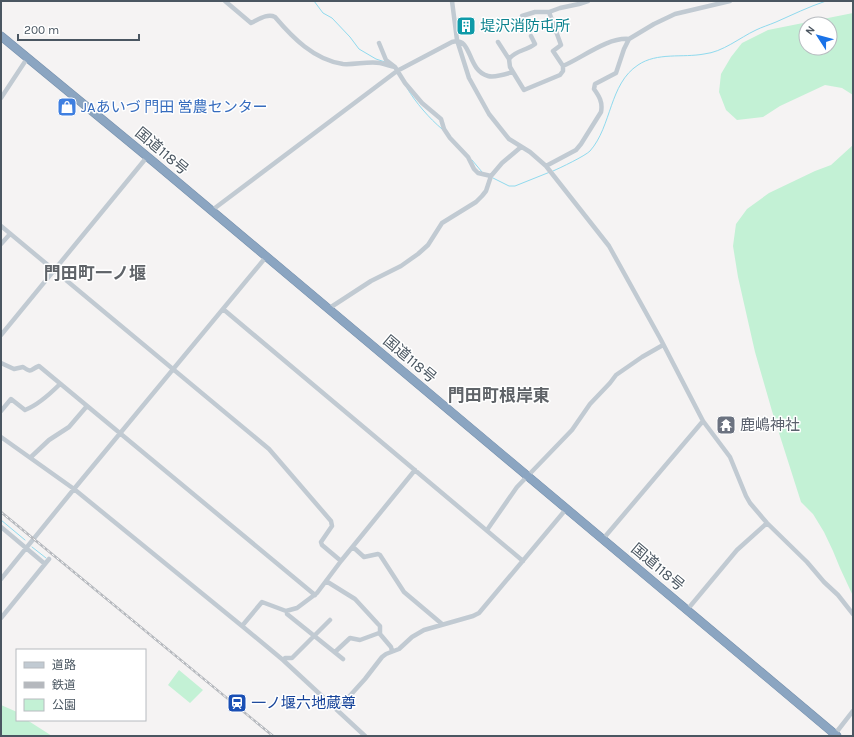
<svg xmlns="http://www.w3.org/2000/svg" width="854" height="737" font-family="Karla,'Noto Sans JP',sans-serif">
	<rect width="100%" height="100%" fill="#f5f3f3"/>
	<!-- green -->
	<path fill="#c3f1d5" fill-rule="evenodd" d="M853 13V95L842 88 825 85 780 106 763 117 737 120 726 110 719 92 721 74 731 57 742 43 768 30ZM806 24H830V48H806Z
		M853 145V596L840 568 833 551 824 532 813 514 801 502 772 411 755 352 738 277 733 246 736 224 747 209 769 193 815 171 831 165Z
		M179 670 203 690 190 703 168 685Z
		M1 705 17 712V720H27L52 736H1Z"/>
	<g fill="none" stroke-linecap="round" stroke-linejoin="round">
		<!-- stream -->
		<path stroke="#90daee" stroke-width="1" d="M314 1 323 13 332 18 350 37 359 49 376 59 385 62
			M407 88C416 103 429 118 442 129
			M472 160 482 172
			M553 171C560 168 585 156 590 151 612 126 609 84 638 65 657 52 683 58 704 54 723 52 739 38 756 30 762 27 769 25 776 22 792 15 808 7 826 1
			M493 178 509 186H515L550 172
			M1 520 25 540
			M32 547 46 558"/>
		<!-- highway casing -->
		<g stroke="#7690ad" stroke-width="9">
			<path id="highway" d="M1 36 155 163 837 736"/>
		</g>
		<!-- street -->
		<path stroke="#c1cad2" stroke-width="4.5" d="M225 1 251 23C258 20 267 13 275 17 292 37 314 60 343 64 355 65 368 61 380 63 385 64 390 66 395 67
			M452 1 457 40 469 78 489 114 509 139 530 152 546 166 609 246 660 338 703 421 730 457 746 496 750 503 767 523 807 562 824 582 838 595 853 614
			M549 12 561 45 553 51 563 66
			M522 16 535 12H549L560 8 579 4 588 1
			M498 42 509 59
			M379 43 386 60 395 67 405 83 422 103 441 119 444 129 450 138 468 157 474 169 478 173 491 176
			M513 72 510 67 509 59C516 50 526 51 535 44L531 36
			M1 98 28 57
			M546 166 576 150 581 144 601 112C603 102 599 96 594 89L595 84 616 73 624 49 629 39 654 24 675 14 730 1
			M211 211 397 71 452 42C473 36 466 70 488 76 495 78 506 74 513 72L524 90 560 75 563 71V66C582 58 608 37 629 39
			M1 226 269 449 331 521 332 526 321 542 322 545 341 561
			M1 244 10 234
			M223 309 523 561
			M328 309 371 281 401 266 418 254 428 245 442 223 476 202 482 196 486 191 491 176 502 163 521 147
			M1 335 147 157
			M1 363 14 369 23 367C33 374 30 369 39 366L315 595
			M1 411 11 399 25 410C38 405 50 394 60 384
			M1 437 74 489 242 626 283 660 365 736
			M31 457 49 440 69 427 87 406
			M1 527 45 564
			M487 530 517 487 572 430 590 404 610 383 616 375 642 357 663 345
			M603 539 703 421
			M353 547 364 557 378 554 380 555 404 592 442 624
			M1 579 74 489 266 257
			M326 581 355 599 378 624 380 626V634L391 647 392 651
			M687 610 737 550 767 523
			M287 611V614L343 659
			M1 618 49 559
			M242 626 262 602 286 611 297 608 317 593 341 561 415 470
			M335 652 350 638 360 640 379 633
			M283 660 285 658H292L330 620
			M337 710 365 679 382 657 386 654 399 649 412 637 424 630 473 616 479 613 567 508
			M835 734 853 711"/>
		<!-- highway -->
		<use href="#highway" stroke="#8ba5c1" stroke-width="8"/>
		<!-- rail casing -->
		<g stroke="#b5b8bd" stroke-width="2.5">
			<path id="rail" d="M1 512 273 736"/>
		</g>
		<!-- rail -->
		<use href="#rail" stroke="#fff" stroke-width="1" stroke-dasharray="3" stroke-linecap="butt"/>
	</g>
	<!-- icons -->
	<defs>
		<g id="building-square" transform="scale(1)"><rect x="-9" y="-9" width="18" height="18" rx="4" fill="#0f9aa8" stroke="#fff"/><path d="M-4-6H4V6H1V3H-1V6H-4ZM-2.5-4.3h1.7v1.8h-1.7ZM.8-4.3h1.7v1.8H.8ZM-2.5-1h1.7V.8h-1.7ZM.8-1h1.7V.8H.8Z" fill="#fff"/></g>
		<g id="shop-square" transform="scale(1)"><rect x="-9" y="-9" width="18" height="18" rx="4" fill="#3f7fe0" stroke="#fff"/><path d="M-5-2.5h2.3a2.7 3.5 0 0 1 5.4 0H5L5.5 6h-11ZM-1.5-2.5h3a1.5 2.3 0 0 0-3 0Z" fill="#fff"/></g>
		<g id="temple-square" transform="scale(1)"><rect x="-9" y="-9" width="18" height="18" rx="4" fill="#6b7280" stroke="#fff"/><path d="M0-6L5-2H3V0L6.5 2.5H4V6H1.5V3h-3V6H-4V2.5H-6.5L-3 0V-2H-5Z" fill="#fff"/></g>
		<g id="station-square" transform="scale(1)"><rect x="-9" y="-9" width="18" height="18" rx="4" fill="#1a4fb4" stroke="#fff"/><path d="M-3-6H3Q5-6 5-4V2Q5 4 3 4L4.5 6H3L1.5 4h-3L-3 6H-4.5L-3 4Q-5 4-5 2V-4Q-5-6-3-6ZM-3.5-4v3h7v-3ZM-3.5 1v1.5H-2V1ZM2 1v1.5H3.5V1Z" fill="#fff"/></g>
	</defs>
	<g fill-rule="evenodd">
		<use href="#building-square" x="466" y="26"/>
		<use href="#shop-square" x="67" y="107"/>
		<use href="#temple-square" x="726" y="425"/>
		<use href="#station-square" x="237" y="703"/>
	</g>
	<g text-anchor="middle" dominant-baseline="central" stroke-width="3" stroke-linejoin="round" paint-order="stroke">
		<!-- culture labels -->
		<g font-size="15" fill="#0d838f" stroke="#fff" text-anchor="start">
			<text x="480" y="26">堤沢消防屯所</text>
		</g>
		<!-- shop labels -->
		<g font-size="15" fill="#366cbe" stroke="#fff" text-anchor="start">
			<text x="81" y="107">JAあいづ 門田 営農センター</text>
		</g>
		<!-- street labels -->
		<g font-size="15" fill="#4a5661" stroke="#fff">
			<text transform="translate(162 151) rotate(40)">国道118号</text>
			<text transform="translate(410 359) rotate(40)">国道118号</text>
			<text transform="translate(658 567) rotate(40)">国道118号</text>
		</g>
		<!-- worship labels -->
		<g font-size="15" fill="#5b616d" stroke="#fff" text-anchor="start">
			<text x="740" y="425">鹿嶋神社</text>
		</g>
		<!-- transit labels -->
		<g font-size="15" fill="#164399" stroke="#fff" text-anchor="start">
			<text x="251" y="703">一ノ堰六地蔵尊</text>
		</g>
		<!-- quarter labels -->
		<g font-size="17" font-weight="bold" fill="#5f6368" stroke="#fff">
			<text x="95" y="273">門田町一ノ堰</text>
			<text x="499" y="395">門田町根岸東</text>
		</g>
	</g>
	<!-- border -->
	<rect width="854" height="737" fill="none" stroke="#4a5661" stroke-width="4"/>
	<!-- legend -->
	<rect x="16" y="649" width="130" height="72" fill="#ffffff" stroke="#b7bbc0"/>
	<rect x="24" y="662" width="20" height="6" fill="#c1cad2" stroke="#b7bbc0"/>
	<text x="52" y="669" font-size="12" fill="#4a5661">道路</text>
	<rect x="24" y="682" width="20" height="6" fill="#b5b8bd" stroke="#b7bbc0"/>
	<text x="52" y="689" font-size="12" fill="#4a5661">鉄道</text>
	<rect x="24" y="699" width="20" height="12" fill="#c3f1d5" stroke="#b7bbc0"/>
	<text x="52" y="709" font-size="12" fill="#4a5661">公園</text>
	<!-- north arrow -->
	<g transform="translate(818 36) rotate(306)"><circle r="19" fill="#ffffff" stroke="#b7bbc0"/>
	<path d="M0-3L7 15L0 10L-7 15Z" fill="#1a73e8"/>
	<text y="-6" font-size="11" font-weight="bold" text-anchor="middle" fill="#4a5661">N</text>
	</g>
	<!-- scale -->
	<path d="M18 34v6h121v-6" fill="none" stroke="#4a5661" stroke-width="2"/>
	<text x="24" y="34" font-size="12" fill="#4a5661" stroke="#ffffff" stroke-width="3" paint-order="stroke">200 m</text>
</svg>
